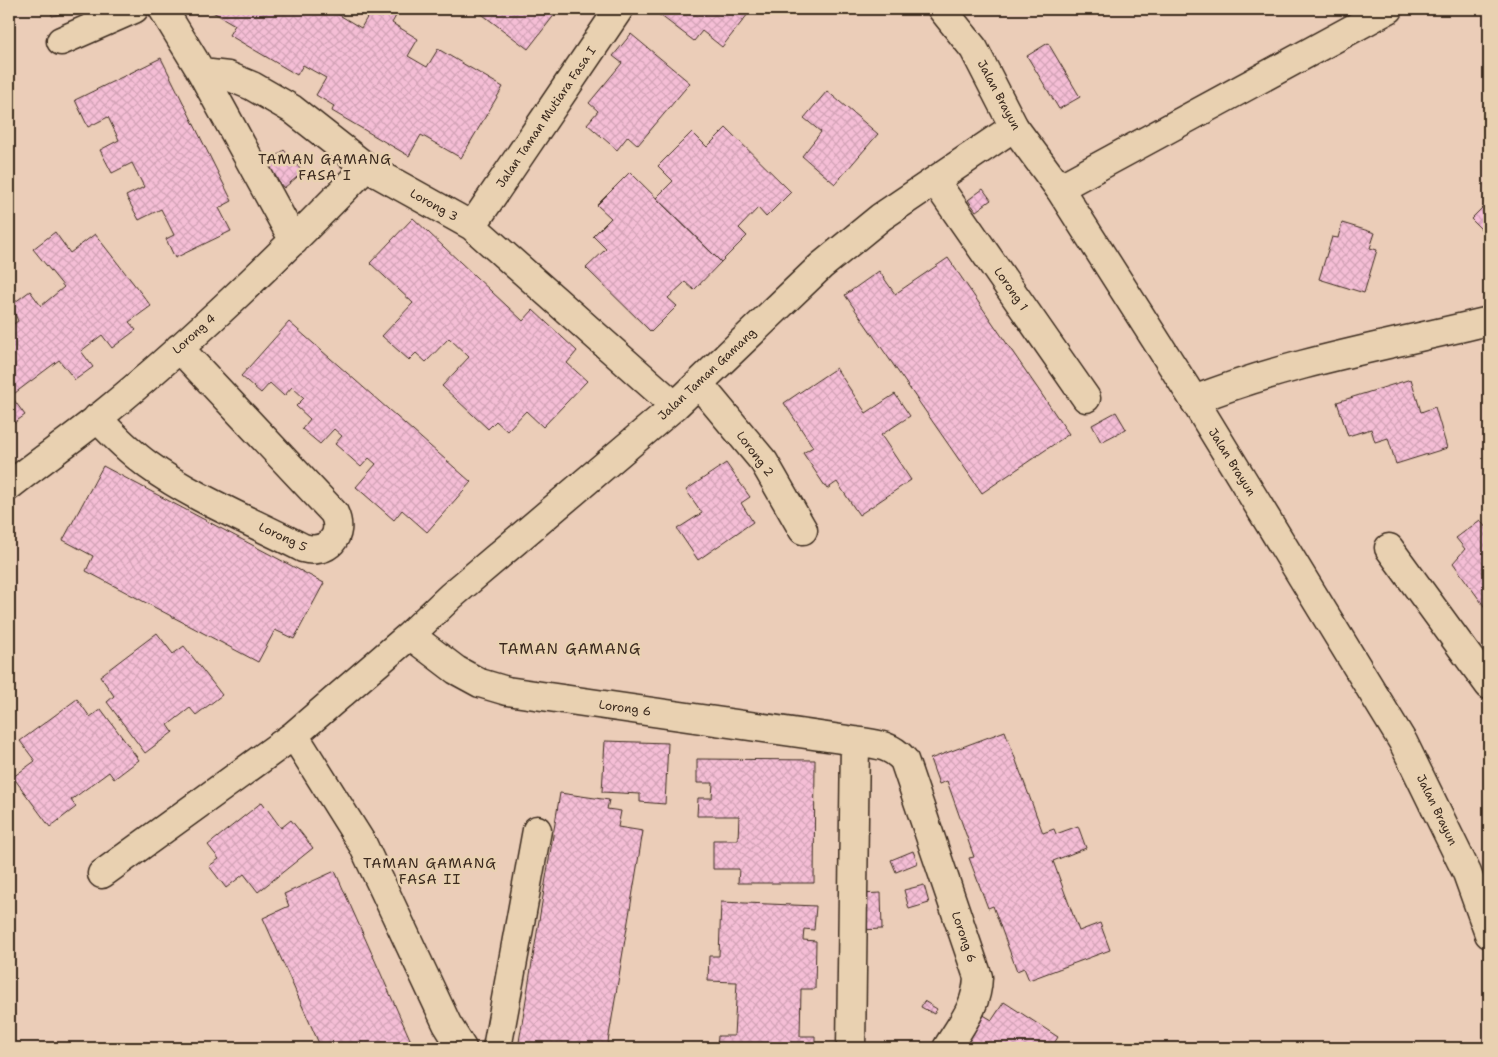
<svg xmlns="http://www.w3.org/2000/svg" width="1498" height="1057" font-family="'Shantell Sans',sans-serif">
	<defs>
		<pattern id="building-cross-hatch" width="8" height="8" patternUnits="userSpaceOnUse" patternTransform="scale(1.25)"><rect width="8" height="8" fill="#f5bed6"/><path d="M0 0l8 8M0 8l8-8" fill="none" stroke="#d3a3b7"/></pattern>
	</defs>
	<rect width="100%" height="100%" fill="#ebcdb8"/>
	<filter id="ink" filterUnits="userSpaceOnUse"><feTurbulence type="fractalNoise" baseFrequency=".02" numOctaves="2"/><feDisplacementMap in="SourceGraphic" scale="10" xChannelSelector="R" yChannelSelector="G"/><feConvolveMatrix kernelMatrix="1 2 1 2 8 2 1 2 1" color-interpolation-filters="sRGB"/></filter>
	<g filter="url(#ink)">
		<!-- building -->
		<path fill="url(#building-cross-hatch)" stroke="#3b2a1e" d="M51 9H84L52 16Z
			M213 9H338L336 13 361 28 372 9H389L397 14 392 23 418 39 408 56 427 67 438 49 503 87 461 158 421 135 409 156 332 111 334 106 316 95 326 78 303 65 297 75 229 35 235 25 211 11Z
			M475 9H559L528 49Z
			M652 9H752L722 47 702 31 694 41Z
			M631 34 690 83 638 145 628 136 617 150 587 124 598 111 589 103 622 63 613 56Z
			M1048 43 1080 97 1059 109 1027 56Z
			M161 58 232 201 219 208 231 231 175 258 166 239 174 235 161 209 139 220 126 196 144 187 132 163 112 173 100 150 119 140 108 117 88 127 75 100Z
			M827 91 878 134 835 184 802 156 821 132 804 118Z
			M726 128 791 192 766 217 758 208 739 228 747 236 721 262 656 198 673 181 658 166 692 132 707 147Z
			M284 150 303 172 284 188 265 166Z
			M630 172 721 262 694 290 685 282 668 298 677 306 651 332 586 268 606 249 593 236 611 218 597 205Z
			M983 189 991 200 976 211 968 200Z
			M1483 207 1489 214V228L1485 233 1471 219Z
			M413 218 523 321 533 310 577 351 567 363 587 381 543 427 526 411 507 431 496 421 488 429 442 386 469 357 449 338 426 362 416 353 409 360 382 336 413 303 370 263Z
			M1342 223 1375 233 1370 248 1377 250 1364 293 1319 279 1332 237 1338 238Z
			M55 232 70 253 95 234 151 306 129 322 136 330 112 348 102 335 81 351 93 367 75 380 59 360 11 396 25 415 14 423 9 416V327L18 321 11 305 30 291 41 306 64 287 33 249Z
			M948 258 1069 434 982 493 845 295 879 271 895 294Z
			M289 322 471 482 427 532 402 510 394 520 356 487 376 464 369 458 361 467 335 444 342 436 334 429 320 444 302 429 310 419 296 406 304 398 292 387 284 396 270 383 261 393 241 376Z
			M836 368 866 413 895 394 910 416 881 435 911 480 859 515 837 482 827 489 803 453 813 447 784 403Z
			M1411 379 1421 412 1435 407 1447 448 1396 464 1388 438 1375 442 1371 429 1348 436 1337 402Z
			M1116 412 1126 429 1101 442 1092 425Z
			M726 463 750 497 741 503 753 522 698 560 677 529 702 513 686 490Z
			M103 466 324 583 294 639 275 630 258 662 86 571 93 556 63 540Z
			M1480 520 1489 532V613L1453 563 1465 549 1456 538Z
			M157 633 173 654 184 646 222 695 196 715 190 708 168 725 173 732 145 753 107 702 114 696 100 676Z
			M77 699 90 717 101 709 139 760 114 779 109 772 71 800 76 807 50 827 13 777 35 761 20 741Z
			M1005 731 1043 833 1054 829 1056 834 1078 826 1086 848 1053 861 1079 931 1100 923 1110 950 1029 980 1024 968 1017 971 993 906 988 908 969 858 974 857 947 781 939 784 930 759Z
			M605 741 668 743 665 804 640 802V794L602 792Z
			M697 759 815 760 814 883H738L739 869H713V840H738L739 816H697L698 798H712L713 783H697Z
			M560 793 609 800 607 809 621 811 618 827 643 831 607 1048H518Z
			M262 802 281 828 291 820 313 848 258 892 244 874 226 888 209 866 219 859 208 845Z
			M913 851 918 863 896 872 891 860Z
			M335 871 414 1048H321L263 918 289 906 284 894Z
			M924 885 929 903 909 909 904 890Z
			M881 893 882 929 860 930 859 894Z
			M721 902 816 906 814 930 804 929 803 940 816 941 815 989H801L800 1036H815V1048H717L718 1036H734L737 982 708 981 709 956H719Z
			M924 1001 937 1009 934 1014 921 1007Z
			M1004 1002 1058 1037 1051 1048H957L980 1013 992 1020Z"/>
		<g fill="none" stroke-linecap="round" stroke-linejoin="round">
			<!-- minor casing -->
			<g stroke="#3b2a1e" stroke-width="31">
				<path id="minor" d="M163 9 202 73 228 76 252 86 292 109 366 167 472 226 675 406
					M61 41 134 9
					M202 73 294 241
					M935 181 1086 398
					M1059 188 1389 9
					M472 226 619 9
					M699 384 764 462 803 530
					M1194 400C1289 362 1390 345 1489 321
					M97 418C113 435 129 451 148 465 193 498 253 522 303 548 327 555 345 536 334 513L179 348
					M9 486C38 463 68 442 97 419 192 342 281 255 366 167
					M1389 548 1489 685
					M410 635 456 670 480 683 507 691 855 741C874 744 890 744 904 760L978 977C977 1007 962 1023 947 1048
					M294 735 363 845 447 1024 462 1048
					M102 874 294 735 410 635 451 596 675 406 821 266 881 217 1014 127
					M497 1048 537 830
					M851 1048 855 741"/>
			</g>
			<!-- major casing -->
			<g stroke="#3b2a1e" stroke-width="31">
				<path id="major" d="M942 9 974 49 1014 127 1059 188 1194 400 1403 742 1467 873 1489 934"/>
			</g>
			<!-- minor -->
			<use href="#minor" stroke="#e9d1b1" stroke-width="28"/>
			<!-- major -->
			<use href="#major" stroke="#e9d1b1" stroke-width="28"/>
		</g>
	</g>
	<g text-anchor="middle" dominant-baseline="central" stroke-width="5" stroke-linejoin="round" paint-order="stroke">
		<!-- street labels -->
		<g font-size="12" fill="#3b2a1e" stroke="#e9d1b1">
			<text transform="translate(999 95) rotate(62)">Jalan Brayun</text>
			<text transform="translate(546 117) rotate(-56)">Jalan Taman Mutiara Fasa I</text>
			<text transform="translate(434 205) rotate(29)">Lorong 3</text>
			<text transform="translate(1011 289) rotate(55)">Lorong 1</text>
			<text transform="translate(194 334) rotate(-42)">Lorong 4</text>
			<text transform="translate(707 374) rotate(-43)">Jalan Taman Gamang</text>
			<text transform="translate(755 454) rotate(53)">Lorong 2</text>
			<text transform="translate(1232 462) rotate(58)">Jalan Brayun</text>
			<text transform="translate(283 537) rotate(25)">Lorong 5</text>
			<text transform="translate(625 708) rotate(8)">Lorong 6</text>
			<text transform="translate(1437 810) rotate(64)">Jalan Brayun</text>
			<text transform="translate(964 937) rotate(71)">Lorong 6</text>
		</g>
		<!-- neighbourhood labels -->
		<g font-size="14" letter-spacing="1" fill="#3b2a1e" stroke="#e9d1b1">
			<text x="325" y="159">TAMAN GAMANG<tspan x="325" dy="16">FASA I</tspan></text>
			<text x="430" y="863">TAMAN GAMANG<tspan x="430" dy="16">FASA II</tspan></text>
		</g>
		<!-- quarter labels -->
		<g font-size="15" letter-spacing="1" fill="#3b2a1e" stroke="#e9d1b1">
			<text x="570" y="649">TAMAN GAMANG</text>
		</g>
	</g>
	<!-- margin -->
	<rect width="1498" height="1057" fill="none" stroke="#e9d1b1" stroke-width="30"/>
	<rect x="15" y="15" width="1468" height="1027" fill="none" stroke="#3b2a1e" stroke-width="2" filter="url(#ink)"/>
</svg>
